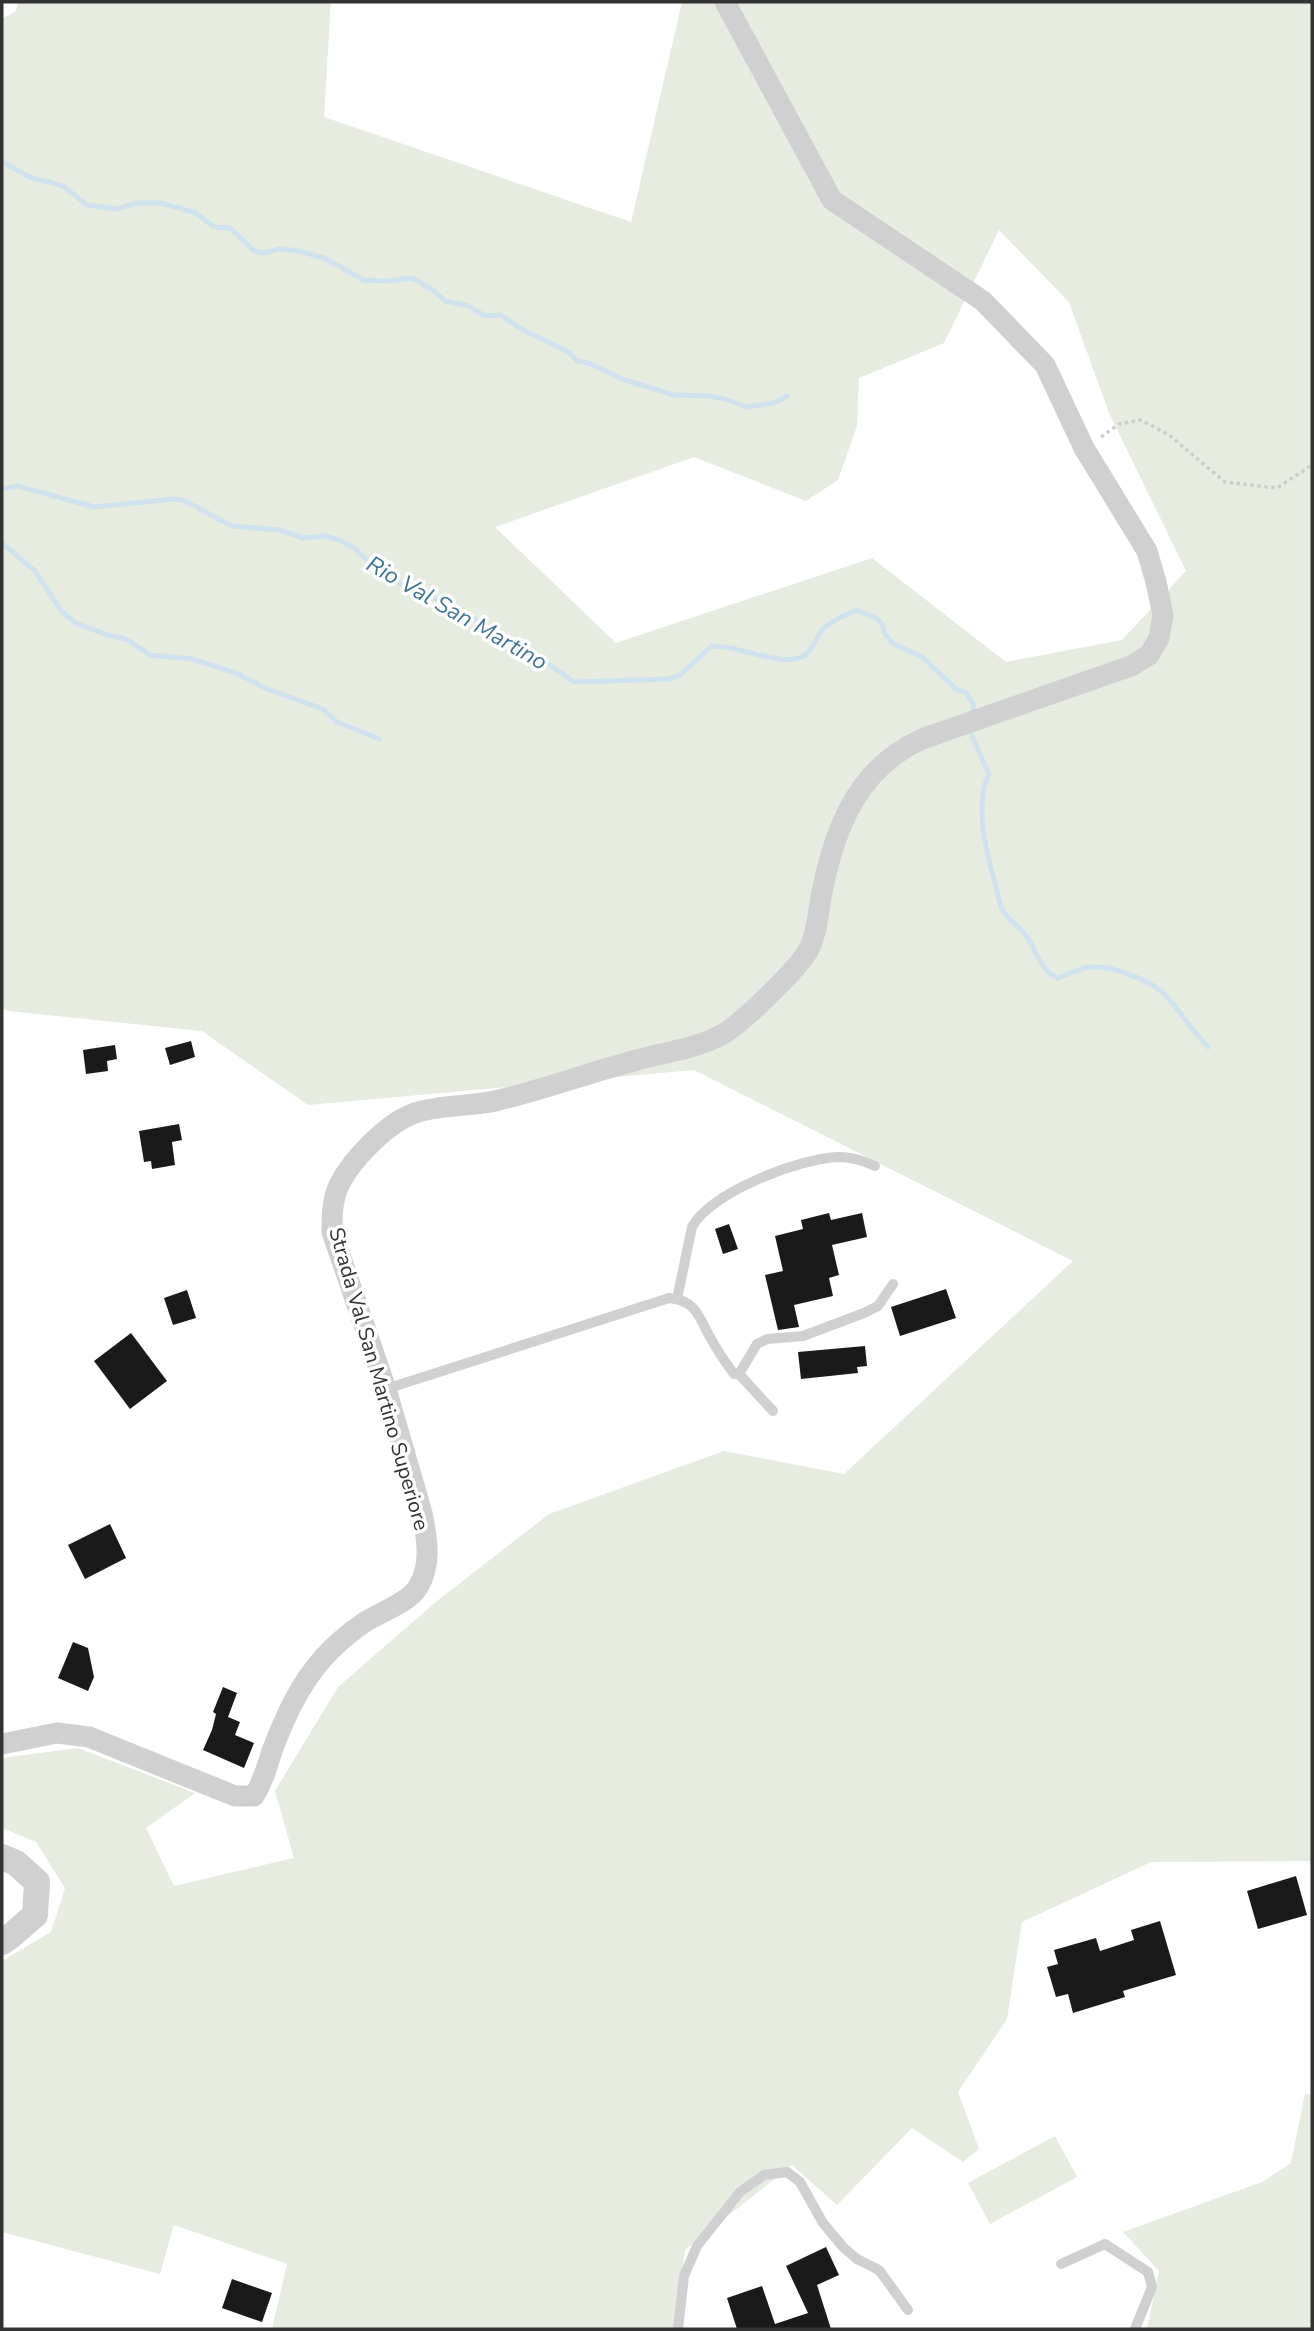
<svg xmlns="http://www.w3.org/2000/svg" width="1314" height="2331" font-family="'Nunito Sans',sans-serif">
	<rect width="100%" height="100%" fill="#fff"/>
	<!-- green -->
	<path fill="#e6ecdf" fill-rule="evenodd" d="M18 2H331L324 117 631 222 682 2H1312V1861L1151 1862 1022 1922 1007 2019 958 2092 979 2149 963 2162 912 2128 837 2205 792 2165 685 2250 674 2329H272L287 2264 174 2225 160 2274 2 2232V1961L51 1932 65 1888 36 1842 2 1828V1758L78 1748 195 1793 146 1828 174 1886 294 1858 275 1791 338 1687 437 1601 549 1514 724 1451 844 1474 1073 1261 694 1070 308 1105 202 1031 8 1011 2 1008V19L16 11ZM999 230 1069 302 1109 413 1186 571 1122 640 1006 662 872 558 616 643 495 527 694 457 806 501 838 480 857 426 859 378 944 343Z
		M1305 2094H1312V2329H1147L1159 2271 1123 2232 1262 2182 1291 2163Z
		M1055 2136 1077 2177 990 2224 968 2183Z"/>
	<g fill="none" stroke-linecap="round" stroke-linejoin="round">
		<!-- stream -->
		<path stroke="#cfe2ee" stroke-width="5" d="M2 162 32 178 63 186 87 205 117 209 137 203H160L196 213 214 227 230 228 254 251 263 253 281 249 299 251 324 258 364 280 387 281 412 278 433 290 445 301 469 306 485 316 501 315 523 330 569 352 577 361 589 363 622 379 674 395 709 396 728 400 746 407 774 403 787 396
			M2 489 18 486 94 507 173 499 183 500 232 526 279 530 304 538 324 536 339 540 354 548 386 577 410 589 430 595 489 627 540 658 574 682 669 679 680 675 712 646C738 645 782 668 804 656 813 650 816 637 823 629 830 621 846 615 856 610L876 618 882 624 885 634 892 643 922 657 957 690 965 692 973 703V711
			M2 543 35 571 62 612 76 623 107 635 126 639 150 655 192 659 236 673 267 689 323 709 337 722 379 739
			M971 734 989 774C971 811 992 869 1001 907 1006 919 1016 924 1024 933 1036 947 1039 971 1058 978 1070 973 1083 967 1095 967 1115 967 1153 981 1166 996 1181 1012 1192 1031 1208 1047"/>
	</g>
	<!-- building -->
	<path fill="#1a1a1a" d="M191 1041 195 1057 170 1065 165 1048Z
		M115 1045 117 1059 107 1061 108 1071 86 1074 83 1050Z
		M179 1124 182 1140 172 1142 175 1165 152 1169 151 1161 144 1162 139 1131Z
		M829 1213 831 1220 862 1213 867 1237 832 1245 839 1275 829 1278 833 1296 794 1305 799 1327 778 1330 765 1275 783 1271 775 1236 803 1229 801 1220Z
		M729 1224 738 1249 723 1254 715 1229Z
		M946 1289 956 1318 900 1336 891 1307Z
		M187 1290 196 1318 173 1325 164 1298Z
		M131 1333 167 1381 130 1409 94 1361Z
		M865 1346 867 1366 857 1367 858 1373 801 1379 798 1352Z
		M110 1524 126 1558 85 1579 68 1545Z
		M73 1642 88 1648 94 1677 88 1691 58 1678Z
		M223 1687 237 1693 228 1717 240 1722 235 1735 254 1743 244 1768 203 1750 212 1730 216 1714 213 1712Z
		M1296 1876 1307 1915 1258 1929 1247 1891Z
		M1160 1921 1176 1975 1123 1991 1125 1997 1073 2013 1068 1994 1056 1997 1047 1967 1058 1964 1054 1950 1096 1938 1100 1951 1134 1940 1131 1930Z
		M826 2247 839 2275 817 2285 831 2329H737L727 2298 762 2286 775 2324 808 2313 786 2266Z
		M232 2279 272 2293 262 2322 222 2308Z"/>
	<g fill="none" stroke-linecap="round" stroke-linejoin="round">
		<!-- path -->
		<path stroke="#cdcdcd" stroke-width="3.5" stroke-dasharray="3.5 3.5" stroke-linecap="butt" d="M1101 437 1119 424 1141 420 1169 435 1225 482 1277 488 1312 465"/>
		<!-- service -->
		<path stroke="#d0d0d0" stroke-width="10" d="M677 1299 692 1227C711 1192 800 1158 839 1157 851 1157 864 1161 875 1166
			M739 1374 773 1411
			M386 1389 669 1298C697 1301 698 1316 710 1337 717 1350 725 1362 734 1374H739L757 1344 767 1339 803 1336 864 1313 878 1306 893 1284
			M1061 2264 1105 2244 1148 2272 1152 2287 1135 2329
			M678 2329 684 2276 697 2246 740 2192 764 2175 787 2172 800 2182 823 2223 843 2247 857 2259 879 2270 908 2310"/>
		<!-- minor -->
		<path stroke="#d0d0d0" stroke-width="21" d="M2 1744 57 1733 89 1737 235 1796H254C263 1782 267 1767 272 1751 285 1717 299 1685 324 1657 336 1644 350 1632 365 1622 379 1613 410 1602 418 1587 432 1565 427 1537 422 1513L386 1389 332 1232C332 1216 332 1200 339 1185 352 1159 387 1123 415 1113 441 1104 472 1107 499 1100 545 1089 591 1072 637 1060 666 1052 696 1049 723 1034 741 1024 800 967 809 949 818 931 818 911 822 892 835 827 858 768 922 739L1131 666 1149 655 1159 638 1163 615 1156 582 1147 551 1084 448 1045 365 983 301 832 200 725 2"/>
		<!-- tertiary -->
		<path stroke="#d0d0d0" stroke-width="26" d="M2 1857 16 1863 37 1882 35 1915 12 1935 2 1942"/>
	</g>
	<g text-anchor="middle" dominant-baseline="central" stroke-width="7" stroke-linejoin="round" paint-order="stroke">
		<!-- street labels -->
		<g font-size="21" fill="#333" stroke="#fff">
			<text transform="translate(379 1379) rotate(74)">Strada Val San Martino Superiore</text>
		</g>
		<!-- water labels -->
		<g font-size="23" font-style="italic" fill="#3f7597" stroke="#fff">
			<text transform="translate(457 613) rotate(30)">Rio Val San Martino</text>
		</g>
	</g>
	<!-- border -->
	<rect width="1314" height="2331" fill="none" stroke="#333333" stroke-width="7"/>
</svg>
